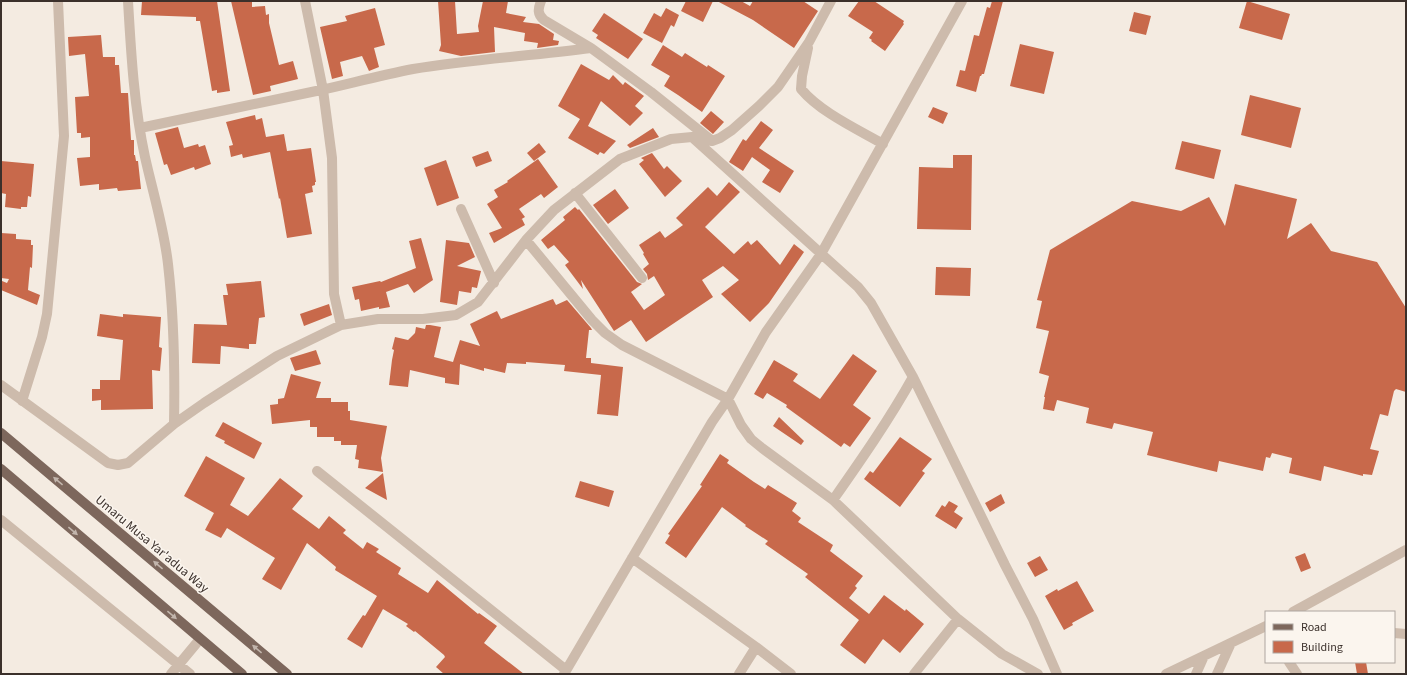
<svg xmlns="http://www.w3.org/2000/svg" width="1407" height="675" font-family="'Source Sans 3',sans-serif">
	<rect width="100%" height="100%" fill="#f4ebe1"/>
	<!-- building -->
	<path fill="#c8694b" d="M142 1H217L230 91 217 93V90L212 91 200 21H196V17L141 15Z
		M231 1H252V7L265 6 266 15 269 14V23L279 65 293 61 298 79 270 86 271 91 253 95Z
		M438 1H455L457 34 479 32 478 26 483 1H508L506 13 526 17 523 22 539 24 554 34 553 40 559 41 558 45 537 48 538 43 524 41 525 33 494 27 495 52 461 56 439 51 441 45Z
		M686 1H713L703 22 681 11Z
		M717 1H741L750 6 753 1H803L818 11 794 48 753 20Z
		M859 1H874L904 21 903 23 904 24 885 51 871 41 872 40 869 38 873 32 848 16Z
		M992 1H1003L984 74H982L981 76H980L976 92 956 86 960 70 965 71 974 35 979 36 987 7 990 8Z
		M1247 1 1290 14 1282 40 1239 28Z
		M375 8 385 45 374 48 379 67 369 71 362 56 340 62 343 76 332 79 320 27 347 21 345 16Z
		M666 8 679 15 674 27 671 25 662 43 643 33 654 13 661 17Z
		M1134 12 1151 16 1146 35 1129 31Z
		M604 13 643 39 628 59 596 38 598 35 592 31Z
		M101 35 103 57H115V65H119L121 93H128L131 140H134V155H135L136 161H138L141 189 118 191 117 188 99 190V184L80 186 77 158 90 157V137L81 138V133H77L75 97 89 96 85 54 69 56 68 37Z
		M1020 44 1054 52 1044 94 1010 86Z
		M663 45 682 57 685 53 707 67 708 65 725 76 702 112 678 95 664 86 670 76 651 65Z
		M581 64 609 80 613 75 623 85 625 82 644 96 635 106 643 113 630 126 601 101 588 126 616 141 604 154 600 152 598 155 568 138 580 119 558 106Z
		M1250 95 1301 108 1291 148 1241 135Z
		M933 107 948 113 943 124 928 117Z
		M711 111 724 122 713 134 700 123Z
		M255 115 256 120 262 118 266 137 284 134 287 151 311 148 316 182H315V185L312 186 313 192 305 194 312 234 287 238 280 198 279 199 270 152 243 158 242 154 231 157 229 146 233 145 226 122Z
		M761 121 773 130 759 148 794 171 780 193 762 182 770 170 752 157 743 171 729 162 743 139 746 141Z
		M178 127 184 148 198 144 199 147 205 145 211 164 195 170 194 167 171 175 167 164 164 165 155 133Z
		M653 128 659 137 630 148 627 145Z
		M1182 141 1221 150 1214 179 1175 169Z
		M539 143 546 152 534 161 527 153Z
		M488 151 492 161 476 167 472 157Z
		M652 153 664 169 667 166 682 181 665 197 639 164 644 160 641 158Z
		M953 155H972L971 230 917 229 919 167 953 168Z
		M538 159 558 187 544 198 541 194 519 209 525 217 520 220 522 219 525 225 494 243 489 233 502 228 487 204 498 197 494 190 508 182 507 181Z
		M446 160 459 198 437 206 424 168Z
		M1 161 34 164 31 197 28 196 27 207H21V209L5 207 6 194 1 193Z
		M729 182 740 192 705 227 734 254 748 241 751 245 757 240 780 265 794 244 804 252 769 303 750 322 721 294 739 280 723 266 702 280 713 297 646 342 631 320 614 331 581 280 583 289 565 265 569 262 554 245 548 249 541 240 565 220 563 217 575 207 578 210 579 209 637 282 642 284 631 292 644 310 665 295 654 276 648 280 647 274 643 269 649 264 643 254 644 253 639 245 660 231 665 238 683 225 676 218 708 187 717 196Z
		M1235 184 1297 199 1287 239 1311 223 1331 251 1377 262 1406 308V392L1396 389 1394 391 1388 416 1380 414 1370 449 1379 451 1372 475 1363 474V476L1324 466 1321 481 1289 473 1292 458 1272 453 1270 458 1266 457 1263 471 1219 461 1217 472 1147 455 1153 432 1114 423 1112 429 1086 423 1089 408 1057 400 1054 411 1043 409 1045 397H1044L1049 376 1039 373 1049 331 1036 328 1042 301 1037 300 1050 250 1132 201 1181 211 1209 197 1225 226Z
		M615 189 629 208 608 224 593 205Z
		M1 233 16 234V239L31 240V245H33L32 268 30 267 28 290 40 295 37 305 1 290 2 281 7 283 9 279 1 278Z
		M421 238 433 280 414 293 408 284 386 292 390 307 379 309V307L361 311 359 299 355 300 352 287 380 281 381 282 416 268 409 241Z
		M446 240 469 243 475 257 457 266 481 271 477 288 472 287 471 293 459 291 457 305 440 302Z
		M936 267 971 268 970 296 935 295Z
		M261 281 265 317 259 318 256 344H249V349L221 346 220 364 192 363 194 324 227 325 223 295H228L226 284Z
		M553 299 556 305 567 300 591 328 592 330H589L586 358H591V363L623 367 618 416 597 414 601 375 564 371 565 365 526 362V364L507 363 505 373 484 368V371L460 364 459 385 445 383V378L410 370 408 387 389 385 392 360 394 350 392 349 395 337 408 340 415 333 416 327 425 329 426 325H430L441 327 434 357 453 362 460 340 480 346 470 324 497 311 501 319Z
		M329 304 332 315 304 326 300 314Z
		M100 314 123 317V314L161 317 159 347 162 348 160 371 152 370 153 409 101 410V400L92 401V389H100V380H120L123 340 97 336Z
		M316 350 321 364 295 371 290 358Z
		M853 354 877 371 853 405 871 418 850 447 844 443 841 447 786 407 787 405 767 393 763 399 754 394 774 360 798 374 793 381 820 399Z
		M291 374 321 382 316 398H331V402H348V411H350V420L387 426 381 458 383 472 358 468 359 460 355 459 357 445H341V441H334V437H317V427H310V420L272 424 270 405 278 404V399L284 398Z
		M779 417 804 441 801 445 773 426Z
		M223 422 262 443 254 459 224 443 225 441 215 436Z
		M900 437 932 459 922 471 925 473 900 507 864 479 870 471 873 473Z
		M720 454 729 460 727 463 754 482 765 489 768 485 797 503 792 511 801 518 798 522 833 545 830 551 863 576 855 586 857 588 849 598 869 614 884 595 905 611 906 609 924 624 900 653 883 639 865 664 840 645 859 620 805 577 808 574 765 544 768 541 745 526 746 525 722 507 686 558 665 543 670 535 668 534 702 486 700 485Z
		M206 456 245 478 230 505 248 516 280 478 303 496 292 509 319 529 329 516 346 530 343 533 363 549 367 542 379 549 376 552 401 568 398 574 428 593 437 580 478 614 479 613 497 626 484 643 524 674H444L436 667 445 657 444 655 415 631 414 632 406 626 408 624 383 609 362 648 347 639 363 615 365 616 377 596 335 570 336 567 307 543 281 590 262 579 275 558 227 528 221 538 205 530 214 513 184 496Z
		M383 473 387 500 365 488Z
		M580 481 614 491 609 507 575 497Z
		M1001 494 1005 503 990 512 985 503Z
		M949 501 958 506 954 512 963 518 956 529 935 516 942 505 945 507Z
		M1305 553 1311 568 1301 572 1295 557Z
		M1040 556 1048 570 1035 577 1027 563Z
		M1077 581 1094 611 1072 623 1073 625 1064 630 1045 596 1057 589 1058 591Z
		M1355 662H1366L1368 674H1357Z"/>
	<g fill="none" stroke-linecap="round" stroke-linejoin="round">
		<!-- minor -->
		<path stroke="#cdbbac" stroke-width="10" d="M128 1C131 52 134 107 145 157 153 193 164 228 168 264 174 317 175 371 174 424
			M305 1 323 90 332 158 334 294 341 325
			M541 1C538 9 537 14 544 20L591 48 651 92 711 140
			M831 1 809 42 778 87 759 106 732 130 720 138 712 141 692 137 671 139 620 159 554 210 526 240 592 320 605 333 622 345 728 399 741 425 751 439 762 448 833 500 958 619 1002 654 1038 674
			M808 48 802 76 801 89C820 112 857 129 883 144
			M140 128C200 115 261 103 321 90 352 83 382 75 413 69 472 59 532 56 591 48
			M692 137 858 287 871 303 913 377 1005 565 1033 619 1057 674
			M575 193 642 278
			M461 209 494 283
			M1 385 108 463 118 465 128 463 174 424 204 403 277 356 341 325 378 319H423L456 315 478 302 526 240
			M22 401 42 337 47 314 64 136 58 1
			M317 471 566 670
			M833 500C861 460 889 420 913 377
			M1 520 190 674
			M632 558 756 647 791 674
			M1293 612 1406 550
			M1394 633 1406 634
			M1289 662 1297 674
			M171 674 200 639
			M564 674 712 422 728 399 766 332 821 254 962 1
			M739 674 756 647
			M914 674 958 619
			M1166 674 1266 626
			M1196 674 1204 656
			M1217 674 1231 643"/>
		<!-- major -->
		<path stroke="#7d675c" stroke-width="10" d="M1 433 287 674
			M1 469 242 674"/>
	</g>
	<!-- one-way arrows -->
	<defs><path id="oneway-solid" d="M-6-.8H1V-3.2L6.5 0L1 3.2V.8H-6Z"/></defs>
	<g fill="#c2b5ac">
		<use href="#oneway-solid" transform="translate(58 481) rotate(-140)"/>
		<use href="#oneway-solid" transform="translate(73 531) rotate(40)"/>
		<use href="#oneway-solid" transform="translate(158 565) rotate(-140)"/>
		<use href="#oneway-solid" transform="translate(172 615) rotate(40)"/>
		<use href="#oneway-solid" transform="translate(257 649) rotate(-140)"/>
	</g>
	<g text-anchor="middle" dominant-baseline="central" stroke-width="3" stroke-linejoin="round" paint-order="stroke">
		<!-- street labels -->
		<g font-size="13" fill="#3b302b" stroke="#fbf5ee">
			<text transform="translate(152 544) rotate(40)">Umaru Musa Yar'adua Way</text>
		</g>
	</g>
	<!-- border -->
	<rect width="1407" height="675" fill="none" stroke="#3b302b" stroke-width="4"/>
	<!-- legend -->
	<rect x="1265" y="611" width="130" height="52" fill="#fbf5ee" stroke="#aea6a0"/>
	<rect x="1273" y="624" width="20" height="6" fill="#7d675c" stroke="#aea6a0"/>
	<text x="1301" y="631" font-size="12" fill="#3b302b">Road</text>
	<rect x="1273" y="641" width="20" height="12" fill="#c8694b" stroke="#aea6a0"/>
	<text x="1301" y="651" font-size="12" fill="#3b302b">Building</text>
</svg>
